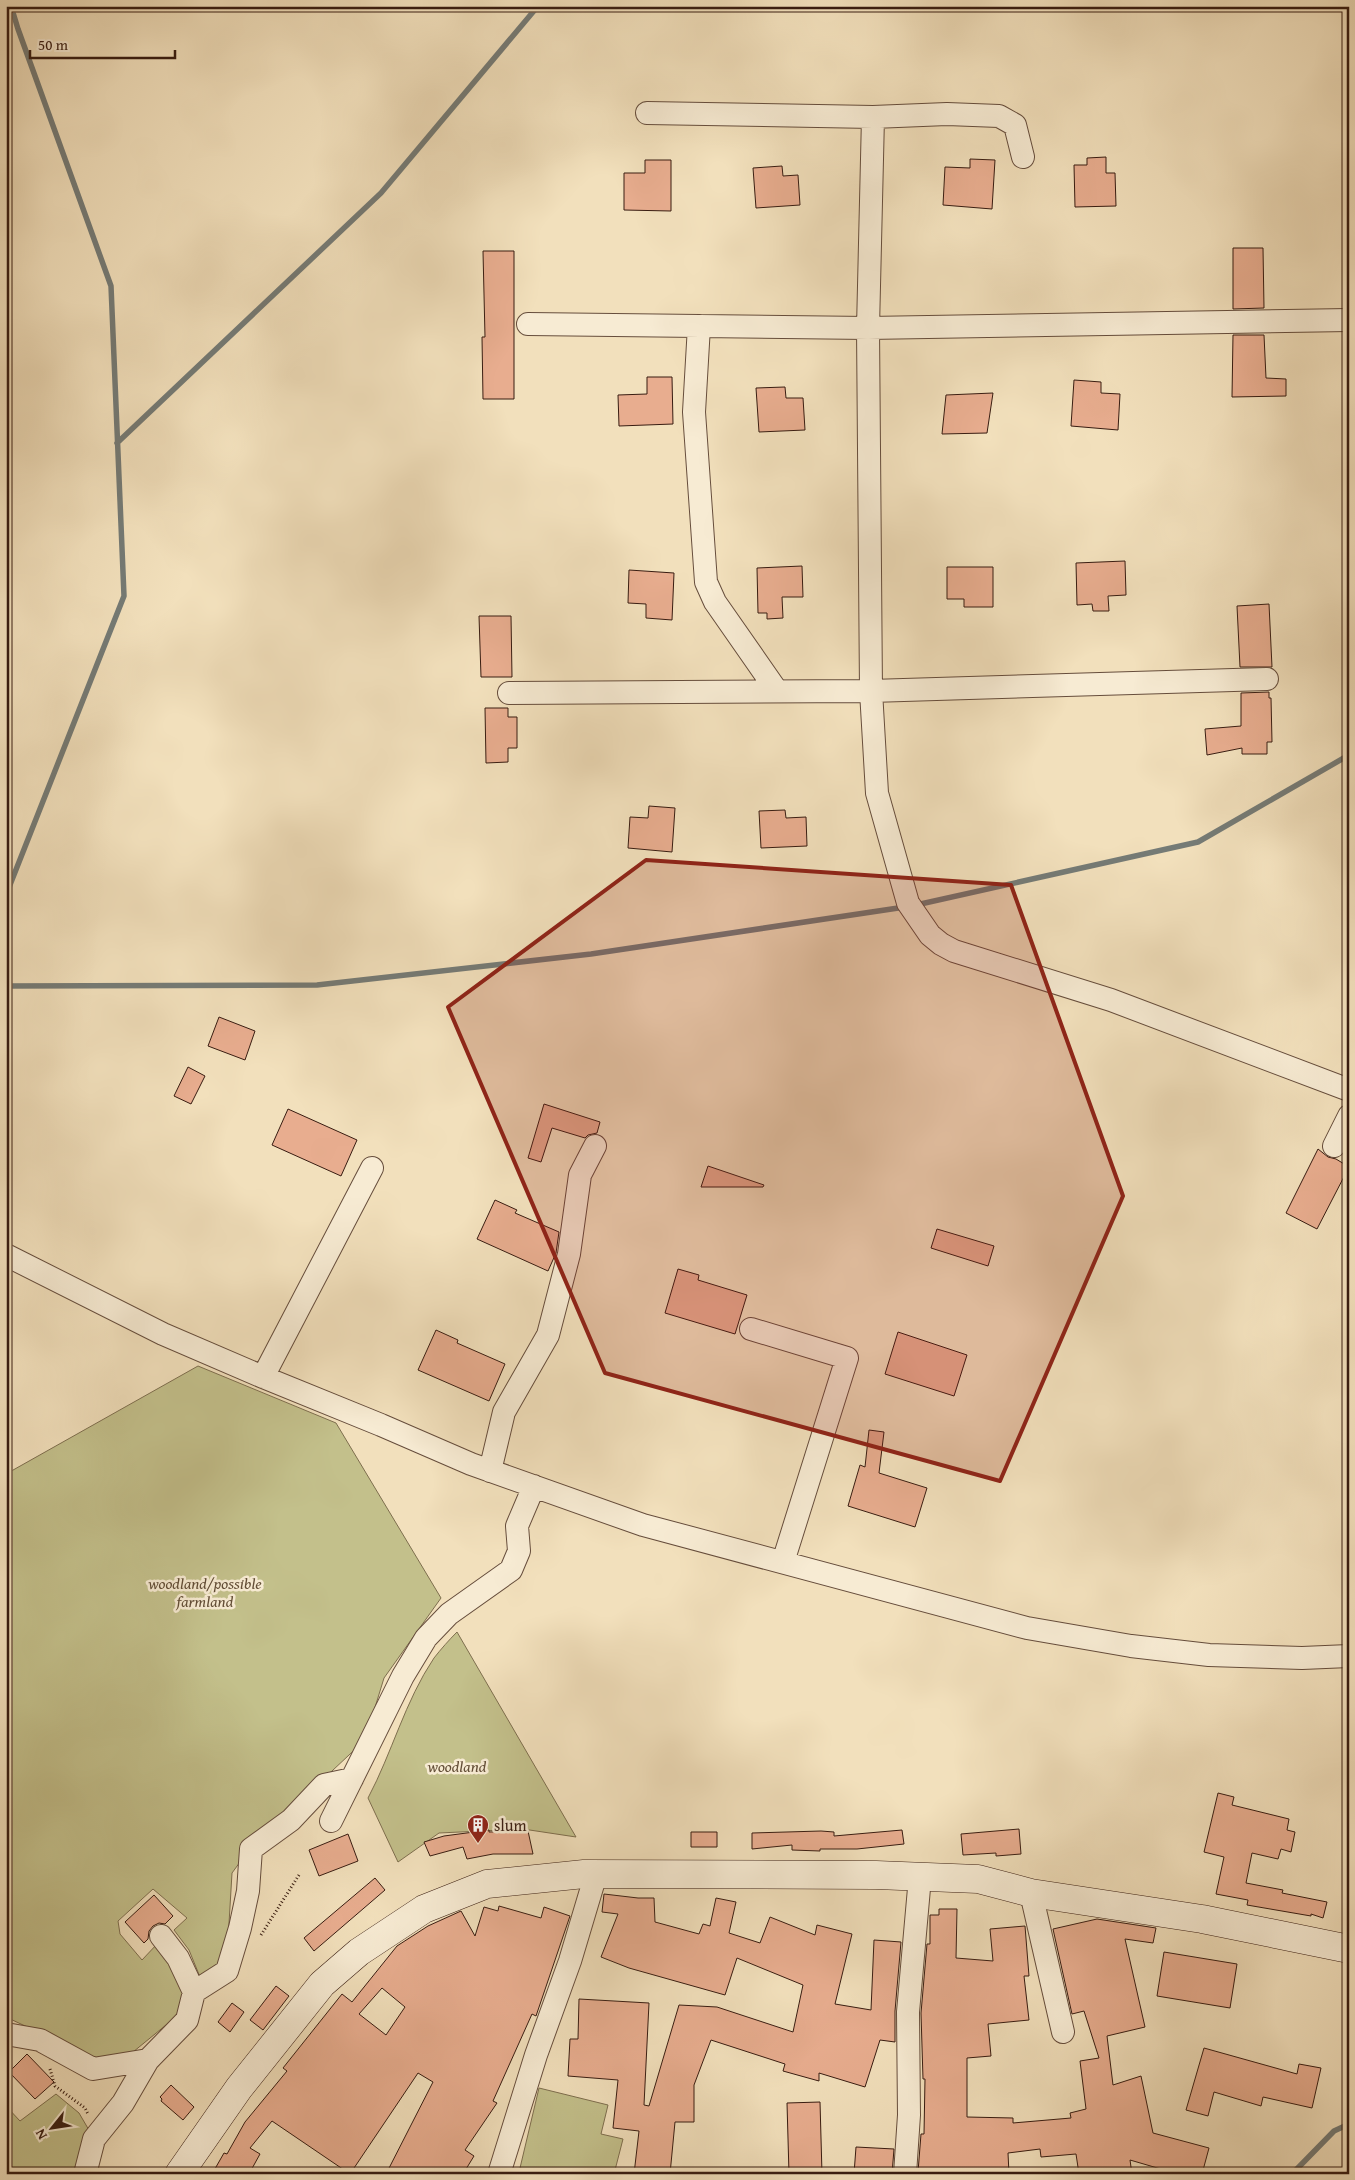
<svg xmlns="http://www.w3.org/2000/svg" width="1355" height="2180" font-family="'Gentium Book Plus',serif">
	<rect width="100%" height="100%" fill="#f2e0bc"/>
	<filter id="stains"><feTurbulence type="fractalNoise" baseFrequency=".004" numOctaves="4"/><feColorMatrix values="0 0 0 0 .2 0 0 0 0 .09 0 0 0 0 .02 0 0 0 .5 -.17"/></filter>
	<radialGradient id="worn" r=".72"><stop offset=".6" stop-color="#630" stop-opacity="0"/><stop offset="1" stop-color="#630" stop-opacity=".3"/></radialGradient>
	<!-- green -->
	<path fill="#c3c08b" stroke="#7e6e4e" d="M198 1366 336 1423 441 1598 384 1678 365 1740 251 1847 232 1873 227 1957 200 1977 189 1950 174 1930 187 1918 153 1889 118 1921 120 1934 142 1960 158 1943 188 1988 177 2016 122 2061 108 2065 6 2017V1474Z
		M457 1632 576 1837 523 1829 439 1833 398 1862 368 1798C392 1753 405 1701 434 1658 441 1649 449 1640 457 1632Z
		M539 2088 608 2105 601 2134 623 2139 614 2174H543L520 2168Z
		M56 2094 79 2113 93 2137 77 2174H6V2106L20 2121Z"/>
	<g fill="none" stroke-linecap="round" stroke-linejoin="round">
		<!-- stream -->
		<path stroke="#757b76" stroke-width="5.5" d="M117 443 381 193 538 6
			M6 895 124 596 111 286 18 29 11 6
			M916 905 1198 842 1349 755
			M6 986 317 985 591 954 905 907
			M1292 2174 1334 2131 1349 2124"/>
	</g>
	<!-- building -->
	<path fill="#e8ad8f" stroke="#381c11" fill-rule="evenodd" d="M1106 157V173H1115L1116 206 1075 207 1074 165H1087V158Z
		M970 159 995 160 992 209 943 205 945 167 970 168Z
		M645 160H671V211L624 210V173H645Z
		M782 166 783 176 798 175 800 205 756 208 753 168Z
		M1233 248H1263L1264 308 1233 309Z
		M483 251H514V399H483L482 337H485Z
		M1233 335H1264L1266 378 1286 379V396L1232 397Z
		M647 377H672L673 424 619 426 618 395 647 394Z
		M1074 380 1101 382V393L1120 394 1118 430 1071 426Z
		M785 387 786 398H803L805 430 759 432 756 388Z
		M993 393 987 433 942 434 946 395Z
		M1125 561 1126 595 1108 596 1109 611H1093L1092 604 1077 605 1076 563Z
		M802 566 803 597H782L783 618 767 619V613H758L757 568Z
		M947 567H993V607H964V599H947Z
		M629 570 674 573 672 620 646 618V604L628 603Z
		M1269 604 1272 667H1240L1237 606Z
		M479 616H511L512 677H481Z
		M1269 692V698H1271L1272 742H1267V754H1242V748L1207 755 1205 729 1241 726V693Z
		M485 708H508V717H517V748H508V762L486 763Z
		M649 806 675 808 672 852 628 848 630 817 648 818Z
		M785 810 786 818 806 817 807 846 761 848 759 811Z
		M219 1017 255 1031 245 1060 208 1046Z
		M188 1067 205 1076 191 1104 174 1096Z
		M544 1104 600 1122 597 1133 588 1135 585 1138 552 1128 541 1162 528 1158Z
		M288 1109 357 1140 341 1176 272 1145Z
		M1318 1149 1328 1157 1336 1159 1349 1167 1317 1229 1286 1213Z
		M708 1166 764 1185 763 1187H701Z
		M495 1200 517 1210 515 1213 559 1232 556 1253 548 1271 477 1239Z
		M937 1229 994 1246 988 1266 931 1248Z
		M678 1269 699 1275 698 1280 747 1295 735 1334 665 1313Z
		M436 1330 458 1340 457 1343 505 1364 489 1401 418 1370Z
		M898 1332 967 1355 954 1396 885 1374Z
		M869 1430 884 1432 879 1473 927 1488 915 1527 848 1506 860 1465 865 1467Z
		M1218 1793 1234 1797 1232 1805 1289 1819 1287 1830 1295 1832 1291 1852 1281 1849 1278 1859 1252 1853 1246 1883 1283 1890 1282 1893 1327 1902 1323 1918 1311 1914V1916L1247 1905 1248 1900 1216 1894 1224 1857 1204 1852Z
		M1019 1829 1021 1854 996 1856V1853L963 1855 961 1834Z
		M489 1830V1832L528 1831 533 1854H493L467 1859 463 1847 430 1856 424 1842 444 1836Z
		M902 1830 904 1844 857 1849H820V1851L792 1850V1845L752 1849V1833L821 1831 834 1832V1836Z
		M691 1832H717V1847H691Z
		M348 1834 358 1861 319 1876 309 1850Z
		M375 1878 385 1890 314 1951 304 1938Z
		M604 1894 638 1898H654L655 1922 699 1934 703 1924 710 1926 716 1898 736 1902 729 1933 760 1943 770 1917 815 1935 817 1925 852 1934 835 2004 871 2010 874 1940 901 1942 895 2011V2042L880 2040 865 2087 819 2073V2081L783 2071 785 2064 711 2040 694 2085V2122H675L670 2174H634L639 2131 613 2128 618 2080 568 2076 570 2039H578L579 1999 649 2003 644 2105 649 2106 679 2005 717 2007 793 2032 803 1985 737 1958 725 1995 629 1968 601 1957 618 1914 602 1912Z
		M154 1895 173 1916 165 1924 159 1923 153 1926 149 1931 148 1939 144 1943 125 1922Z
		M499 1906 541 1918 544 1907 570 1916 536 2016 532 2014 493 2101 497 2103 465 2150 474 2156 463 2174H386L433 2082 418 2073 350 2174 272 2121 250 2148 260 2154 249 2174H212L224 2153 227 2154 245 2122 287 2071 283 2068 342 1994 352 2002 397 1946 428 1926 461 1911 475 1936 484 1907 498 1911ZM382 1988 405 2007 386 2035 359 2014Z
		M939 1909H957L956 1958 993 1961 990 1929 1025 1926 1029 1976H1024L1029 2020 988 2024 991 2056 967 2058V2117L1013 2118V2123L1071 2118 1070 2113 1086 2109 1080 2061 1099 2058 1084 2011 1072 2014 1053 1929 1097 1919 1156 1928 1153 1943 1125 1939 1145 2027 1107 2036 1113 2085 1141 2076 1153 2133 1209 2148 1202 2174H1178L1130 2160 1132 2174H1079L1076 2154 1041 2157 1040 2149 1008 2153 1009 2174 918 2172 921 2134H924L925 2079H923L921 2013 927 1944H930V1915H939Z
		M1164 1952 1237 1964 1230 2008 1157 1996Z
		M276 1986 289 1996 263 2030 250 2020Z
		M232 2003 244 2012 230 2032 218 2022Z
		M1204 2048 1297 2074 1299 2064 1321 2068 1312 2108 1263 2097 1261 2106 1214 2092 1208 2116 1186 2110Z
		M27 2054 54 2082 35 2099 9 2072Z
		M171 2085 194 2107 183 2120 161 2101 162 2099 160 2097Z
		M820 2102 822 2174H789L787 2103Z
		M856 2147 894 2149 892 2174H854Z"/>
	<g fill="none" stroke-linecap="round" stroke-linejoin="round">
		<!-- street casing -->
		<g stroke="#664d3c" stroke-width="24">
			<path id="street" d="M647 113 873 117 947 114 999 116 1015 125 1023 157
				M873 117 868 328 871 691 877 793 908 903 930 935 941 944 954 951 1111 1000 1349 1090
				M528 324 868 328 1349 320
				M699 326 694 412 706 582 715 602 777 691
				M509 693 871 691 1267 679
				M1334 1146 1349 1116
				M6 1255 163 1334 263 1377 381 1425 471 1464 643 1525 1027 1628 1131 1646 1209 1655 1302 1658 1349 1656
				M751 1329 847 1358 783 1562
				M263 1377 372 1168
				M490 1471 504 1412 548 1335 569 1254 580 1175 595 1146
				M331 1821 403 1676 426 1638 449 1614 511 1570 519 1551 517 1526 534 1486
				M1031 1893 1063 2032
				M161 1936 178 1958 194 1992
				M6 2034 40 2040 93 2069 148 2060
				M85 2174 94 2139 123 2103 148 2060 187 2020 194 1992 227 1971 240 1928 248 1891 251 1849 291 1820 324 1785 352 1779
				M499 2174 536 2055 570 1961 596 1874
				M905 2174 909 2115 908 2012 920 1877"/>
		</g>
		<!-- secondary casing -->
		<g stroke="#381c11" stroke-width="29">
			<path id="secondary" d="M179 2174 239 2088 322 1984 359 1952 424 1909 487 1884 584 1874 876 1875 978 1879 1031 1893 1202 1919 1349 1949"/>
		</g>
		<!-- path -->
		<path stroke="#381c11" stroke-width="3" stroke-dasharray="1 2.5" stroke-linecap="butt" d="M261 1935 299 1875
			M50 2069 55 2086 85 2108 88 2114"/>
		<!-- street -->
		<use href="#street" stroke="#f7ebd3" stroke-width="22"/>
		<!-- secondary -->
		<use href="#secondary" stroke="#f7ebd3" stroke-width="28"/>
	</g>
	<!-- marked area -->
	<path fill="#8f2418" fill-opacity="0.2" stroke="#8f2418" stroke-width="4" stroke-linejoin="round" d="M646 860 1011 885 1123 1196 1000 1481 605 1373 448 1007Z"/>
	<!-- icons -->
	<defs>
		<g id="building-pin" transform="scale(1.125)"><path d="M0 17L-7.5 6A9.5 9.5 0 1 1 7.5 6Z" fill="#8f2418" stroke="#f7ebd3"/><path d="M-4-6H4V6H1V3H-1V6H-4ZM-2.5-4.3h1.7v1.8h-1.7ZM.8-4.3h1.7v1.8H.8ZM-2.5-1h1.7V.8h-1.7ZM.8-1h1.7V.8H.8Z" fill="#fff"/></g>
	</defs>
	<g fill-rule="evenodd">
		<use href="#building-pin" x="478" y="1825"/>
	</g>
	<g text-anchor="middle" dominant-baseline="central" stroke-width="5" stroke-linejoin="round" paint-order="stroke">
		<!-- park labels -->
		<g font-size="16" font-style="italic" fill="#624d36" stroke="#f7ebd3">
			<text x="205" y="1583">woodland/possible<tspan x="205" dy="18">farmland</tspan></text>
			<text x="457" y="1766">woodland</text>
		</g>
		<!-- poi labels -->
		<g font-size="16" fill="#381c11" stroke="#f7ebd3" text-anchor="start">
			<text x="494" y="1825">slum</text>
		</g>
	</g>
	<!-- margin -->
	<rect width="1355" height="2180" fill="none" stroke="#f2e0bc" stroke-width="25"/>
	<rect x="8" y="8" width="1340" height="2165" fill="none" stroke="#381c11" stroke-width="2.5"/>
	<rect x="12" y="12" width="1330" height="2155" fill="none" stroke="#381c11"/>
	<!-- north arrow -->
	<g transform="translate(52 2128) rotate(240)" stroke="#f7ebd3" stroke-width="4" paint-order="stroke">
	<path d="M0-4L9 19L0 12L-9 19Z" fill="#381c11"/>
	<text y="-8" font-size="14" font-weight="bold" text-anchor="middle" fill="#381c11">N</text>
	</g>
	<!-- scale -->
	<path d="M30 50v8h145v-8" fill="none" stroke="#381c11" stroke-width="2.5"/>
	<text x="38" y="50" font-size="15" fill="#381c11" stroke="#f7ebd3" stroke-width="4" paint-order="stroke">50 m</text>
	<rect width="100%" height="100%" filter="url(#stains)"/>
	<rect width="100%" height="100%" fill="url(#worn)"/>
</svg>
